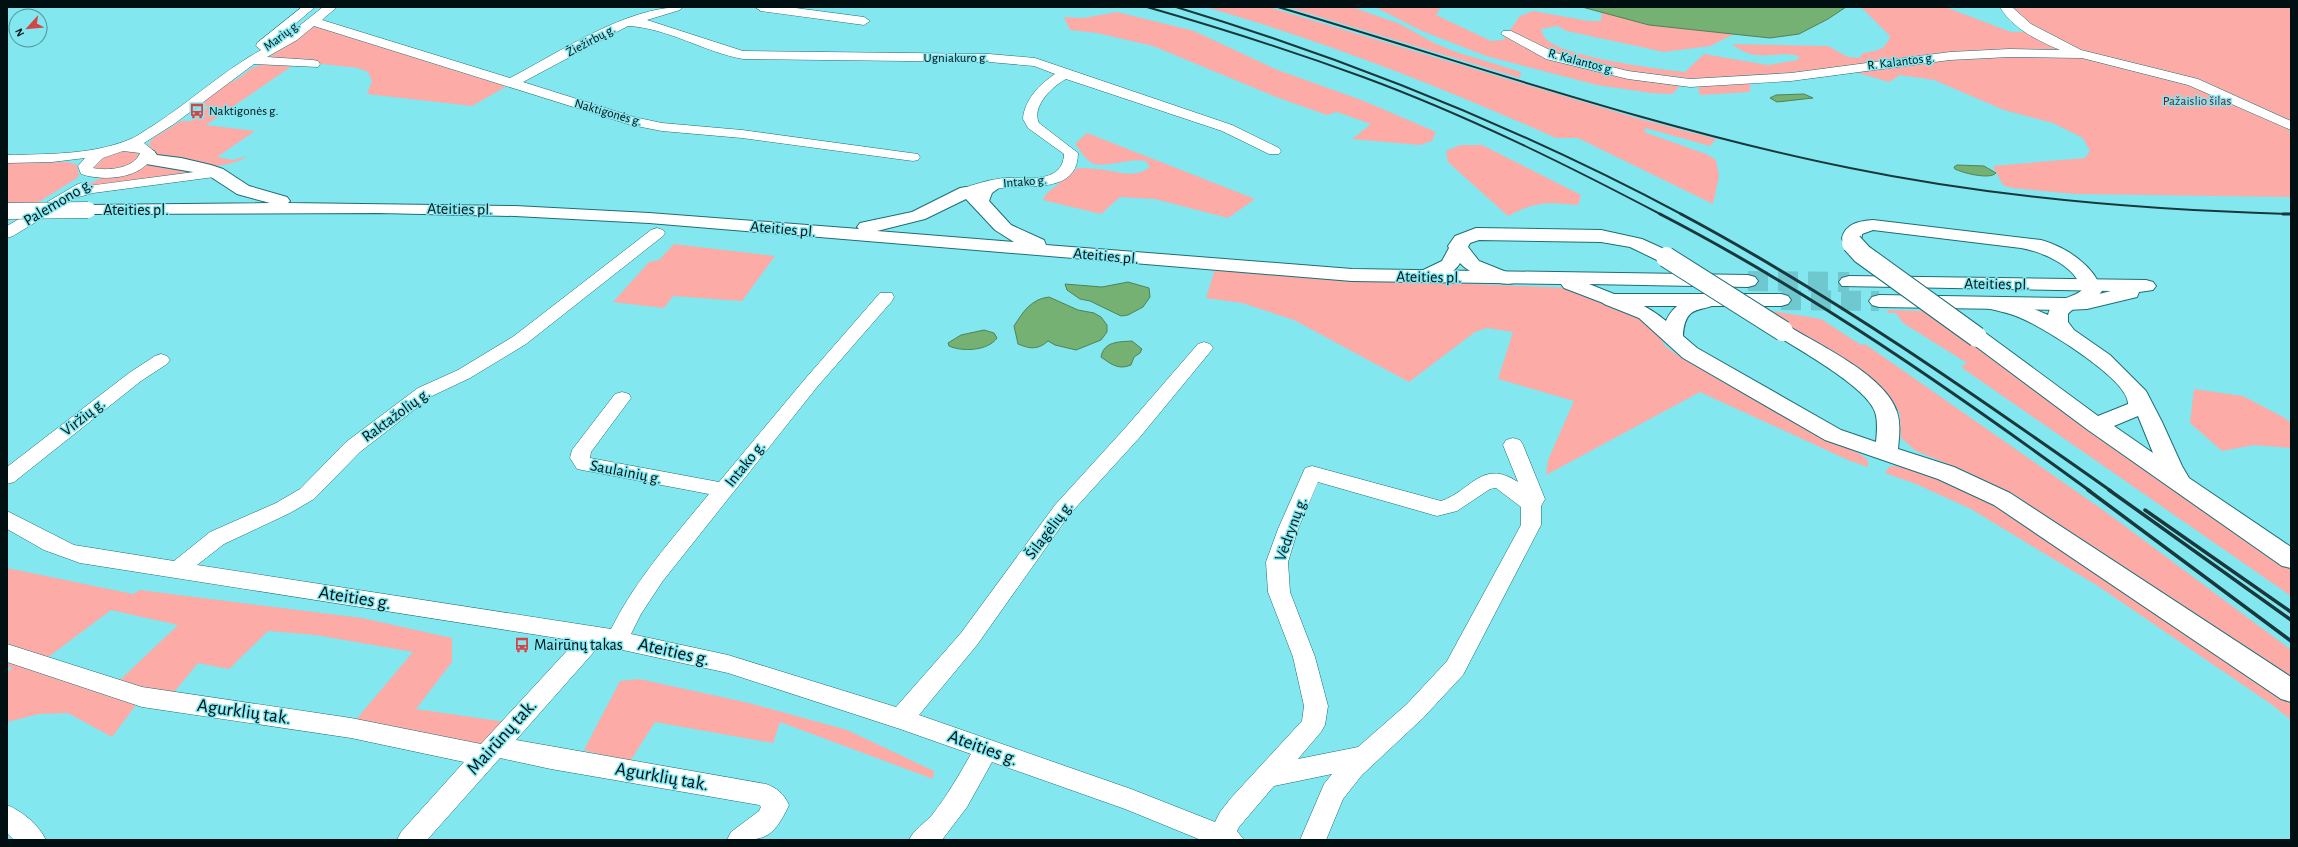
<svg xmlns="http://www.w3.org/2000/svg" width="2298" height="847" font-family="'Alegreya Sans',sans-serif">
	<rect width="100%" height="100%" fill="#83e7f0"/>
	<!-- green -->
	<path fill="#fcaba6" fill-rule="evenodd" d="M1206 7H1268L1640 119 1716 139 1710 146 1646 128 1644 132 1706 154 1716 160 1719 176 1713 204 1578 138H1556C1442 87 1326 42 1206 7Z
		M1287 7H1352L1400 24 1434 43 1456 52 1521 72 1520 78Z
		M1375 7H1441L1436 15 1491 41 1503 40 1520 16 1533 11 1589 21H1601L1602 11 1649 25 1734 34 1710 46 1664 52 1567 31 1557 26 1541 29C1542 31 1543 36 1545 38 1561 57 1658 69 1685 72L1704 54 1768 65 1798 60 1799 56C1772 50 1757 64 1732 44L1828 46 1848 57 1859 58 1863 53C1877 51 1886 50 1890 36L1861 7H1945L2011 32H2024L2037 28 2019 16 2012 7H2291V131L2288 132 2291 134V197L2075 194 2012 188 2003 185 1993 166 2085 158 2090 151 2083 138 2053 123 2004 110 1934 80 1900 75 1889 82 1842 68 1753 76 1749 92 1700 95 1697 83 1685 81 1672 94 1651 93 1597 85 1486 56 1422 31Z
		M1117 12 1194 31 1275 69 1364 101 1436 132 1432 141 1420 145 1352 139 1371 124 1337 112 1327 115 1276 97 1153 46 1097 33 1070 30 1064 17 1083 18Z
		M316 26 507 86 472 106 367 94 372 81 368 72 358 68 270 58 271 55 309 27Z
		M263 64 292 66 206 125 255 131 217 157 233 160 248 156C218 174 189 163 157 158L152 154 149 144 152 139 181 121H190L209 106H201L209 96 220 88 239 78 252 68Z
		M1087 133 1255 199 1228 218 1155 199 1120 197 1101 214 1043 200 1046 194 1078 168C1084 168 1091 168 1097 169 1116 170 1133 180 1150 167L1146 161C1130 157 1105 169 1092 163 1086 160 1080 150 1075 144Z
		M1460 145H1482L1581 195 1578 205C1546 202 1537 201 1508 216L1448 162 1446 151Z
		M135 149 141 154C134 172 106 170 91 169L103 154Z
		M68 162 77 165 79 175 77 178 7 222V163Z
		M144 162 207 172 82 188 101 178Z
		M674 244 775 256 742 301 673 296 664 308 613 302 649 262 659 260Z
		M1215 269 1308 277 1570 288 1648 322 1656 330 1665 346 1683 359 1836 443 1860 454 1868 460V467L1848 460 1700 392 1546 475 1548 460 1574 401 1498 379 1513 332 1487 328 1475 332 1409 382 1294 320 1242 303 1206 298Z
		M1887 310 1925 311 2291 569V596L1961 367 1967 363 1903 323 1896 313H1888Z
		M1772 311 1821 319 1861 345 1865 344 2110 515 2291 650V683L1987 484 1963 470 1916 451 1901 438 1900 414 1892 401 1879 389 1781 323 1783 321Z
		M2194 389 2243 396 2285 418 2291 423V448L2254 445 2222 451 2190 423Z
		M1894 466C1961 472 2046 537 2102 574 2165 616 2228 658 2291 699V720L2271 704 2098 586 1971 509 1916 484 1885 473 1889 467Z
		M7 568 133 594 140 590 362 618 452 638V662L416 709 506 722 479 751 353 723 413 652 316 635 268 631 229 669 198 663 166 702 142 697 112 737 68 713 39 714 7 722V673L12 668 7 666ZM111 610 178 625 122 678 104 685 47 658Z
		M639 679 749 703 847 730 934 771 933 779 780 722 773 743 655 722 629 763 584 750 620 681Z"/>
	<!-- water -->
	<path fill="#75b173" stroke="#528156" d="M1582 7H1846L1828 19 1799 34 1770 38 1649 25Z
		M1804 94 1813 98 1777 102 1770 98 1776 95Z
		M1957 165 1984 166 1996 173C1990 180 1963 173 1955 169L1954 167Z
		M1128 282 1149 288 1150 297 1143 307 1128 315 1121 316 1090 301 1080 299 1067 290 1065 284 1102 287Z
		M1049 297 1078 310 1094 313 1101 317 1107 325V332L1101 340 1076 350 1055 345 1048 341C1038 350 1030 349 1018 344L1014 326C1023 312 1031 299 1049 297Z
		M984 330 994 333 997 338C988 351 962 352 949 346L948 343 961 335Z
		M1132 341 1142 349 1140 353 1134 357 1131 365C1119 370 1112 365 1101 357 1104 341 1119 342 1132 341Z"/>
	<g fill="none" stroke-linecap="round" stroke-linejoin="round">
		<!-- highway-tunnel -->
		<path stroke="#6fc7cf" stroke-width="20" stroke-dasharray="20 10" stroke-linecap="butt" d="M1748 281 1849 282
			M1781 300 1879 301"/>
		<!-- minor casing -->
		<g stroke="#1c6e76" stroke-width="1">
			<path id="minor" d="M302 7H315L274 42 289 34 323 7H337L322 20 510 78C560 52 626 7 682 7L680 10 647 20 743 51 989 54 1035 58 1232 125 1279 148 1281 151 1279 154H1269L1222 131 1066 79C1053 86 1031 106 1039 123L1078 153C1078 194 1030 184 1002 188 990 189 978 194 966 197L961 195 958 192 961 189C974 184 989 180 1003 178 1024 177 1063 185 1064 154L1028 128 1023 119C1024 100 1040 84 1055 74L1034 66 989 62 743 59C704 52 668 28 628 26L523 82 634 117 662 123 742 130 918 154 920 157 918 160 913 161 742 138 662 131 631 125 314 26 297 40 267 57 313 60 318 61 320 64 318 67 254 64 174 124 144 143 155 152C145 179 104 182 81 174L78 166 85 158 52 162 7 163V155C46 154 91 155 128 140 137 137 145 130 154 125 191 101 223 71 261 50L256 46 257 43ZM123 151 140 153C134 169 107 171 93 168L103 158Z
				M755 7H788L864 17 870 21 864 25 761 11Z
				M2000 7H2012L2031 24 2081 50 2198 79 2291 121V130L2188 85 2082 58 2009 57 1950 60 1791 81 1690 87 1628 79 1546 59 1501 34 1503 31H1511L1556 53 1628 71 1690 79 1791 73 1950 52 2009 49 2060 50C2037 40 2013 29 2000 7Z
				M217 169 222 170 224 173 222 176 93 193 75 198 13 236 7 238V226L76 185 81 183 87 186Z
				M657 228 663 230 665 233 663 236 526 344 470 378 432 396 360 452 314 499 290 513 224 544 197 565 611 629C636 579 673 538 709 494L577 469 570 458 572 450 615 394 622 392 629 394 631 398 591 452 590 458 719 482 805 379 880 293H892L894 297 892 301 817 387 662 582 641 614 631 634 728 655 896 707 961 633 1055 505 1126 427 1198 344 1204 342 1210 344 1213 348 1210 352 1140 437 1069 515 977 645 919 715 1131 789 1215 822 1220 812 1231 798 1302 721 1304 706 1293 657 1268 592 1266 562 1278 529 1305 468 1312 466 1441 501C1471 491 1482 458 1518 482L1503 445 1506 440 1513 438 1520 440 1523 445 1545 499 1541 506V525L1463 675 1423 718 1362 775 1343 799 1326 840H1300L1324 784 1332 774 1274 786 1239 827 1237 831 1244 840H1201L1125 809 992 762 967 807 942 840H909C914 829 924 824 932 815 947 796 959 775 971 754L900 729 728 673 600 645 516 740 766 784C777 788 784 794 789 805 772 841 764 840 727 840L731 832 759 811 761 807 759 805 551 769 500 758 427 840H397L401 832 464 762 351 738 142 707 7 662V644L142 687 351 718 481 744 576 641 80 563 44 550 7 529V511L74 545 174 561 210 532 276 503 300 489 346 442 418 388 458 370 514 336 651 230ZM1318 482 1437 516 1457 511 1490 489 1496 488 1521 507V525L1447 661 1407 704 1358 747 1298 759 1321 732 1325 725 1328 706 1315 657 1290 592 1288 562 1298 529Z
				M161 354 167 356 170 360 167 364 141 381 14 482 7 484V467L129 373 155 356Z
				M7 805C22 811 39 825 46 840H14L7 833Z"/>
		</g>
		<!-- major casing -->
		<g stroke="#1c6e76" stroke-width="2">
			<path id="major" d="M1873 220 2041 240C2066 247 2095 266 2102 291 2091 306 2078 302 2068 314V322L2074 330 2110 355 2146 391 2162 422 2182 466 2189 478 2291 547V568L2282 566 2088 430 1970 342 1967 337 1970 332 1977 331 1984 332 2098 416 2128 404C2130 380 2044 328 2023 319 2008 312 1993 310 1978 306L1975 302 1978 298C1997 293 2030 307 2048 315 2052 297 2071 300 2082 290 2076 266 2043 252 2021 248L1873 230 1862 234 1861 243 1859 247 1852 249 1845 247 1842 238C1846 223 1860 221 1873 220ZM2138 416 2153 453 2114 426Z
				M1476 228 1601 230 1642 239 1673 253 1675 257 1673 261 1666 263 1659 261 1630 247 1601 242 1479 240 1470 243 1468 247 1479 261 1514 275 1517 279 1514 283C1499 287 1470 274 1460 263 1454 275 1430 284 1417 281L1414 277 1417 273 1442 261 1449 248 1448 246 1455 236Z
				M1711 293 1718 295 1721 299C1709 316 1685 298 1683 336L1697 348 1841 430 1876 442C1877 433 1878 421 1875 412 1867 387 1799 350 1776 335L1773 331 1776 327 1783 325 1790 327C1821 346 1886 376 1897 412 1901 424 1899 437 1898 449L1954 467 2010 493 2291 677V702L2281 699 1994 505 1938 479 1825 440 1683 358 1639 318 1604 304 1601 300 1604 296C1622 291 1652 309 1666 321 1675 301 1691 298 1711 293Z"/>
		</g>
		<!-- highway casing -->
		<g stroke="#1c6e76" stroke-width="2">
			<path id="highway" d="M148 150 154 151 157 155 181 158 211 165 223 169 249 186 287 197 290 201 288 203 515 206 649 213 859 229 857 227 860 223 912 212 960 188 966 187 975 190C981 182 991 179 1000 181L1003 185 992 193 989 201 1011 225 1044 240 1046 245 1352 269 1748 275 1755 277 1758 281 1755 285 1748 287 1589 284 1614 294H1781L1788 296 1791 300 1788 304 1781 306H1611L1564 288 1561 284 1352 281 649 223 515 216 379 213 82 214 79 210 82 206 88 205 270 203 237 194 211 177 199 173 146 164 140 155 142 151ZM966 199 995 230 1014 242 877 231 925 219Z
				M1849 276 2146 280 2153 282 2156 286 2153 290 2139 292 2137 297 2087 309 2066 310 1879 307 1872 305 1869 301 1872 297 1879 295 2066 298 2087 297 2111 291 1842 286 1839 282 1842 278Z"/>
		</g>
		<!-- minor -->
		<use href="#minor" fill="#fff" fill-rule="evenodd"/>
		<!-- major -->
		<use href="#major" fill="#fff" fill-rule="evenodd"/>
		<!-- highway -->
		<use href="#highway" fill="#fff" fill-rule="evenodd"/>
		<!-- rail-far2 -->
		<path stroke="#19383c" stroke-width="2" d="M1147 7C1220 28 1292 51 1363 77 1466 115 1565 164 1662 215
			M1176 7C1354 61 1518 127 1683 215
			M1278 7C1468 63 1656 129 1850 168 1996 198 2143 210 2291 214"/>
		<!-- rail-far1 -->
		<path stroke="#19383c" stroke-width="3" d="M1660 214C1811 292 1953 391 2090 491
			M1681 214C1831 294 1972 393 2111 491
			M2283 214H2291"/>
		<!-- rail -->
		<path stroke="#19383c" stroke-width="3.5" d="M2088 490 2291 641
			M2109 490 2291 620
			M2145 510 2291 612"/>
		<!-- major-bridge casing -->
		<g stroke="#1c6e76" stroke-width="22" stroke-linecap="butt">
			<path id="major-bridge" d="M1852 243 1862 254 1977 337
				M1666 257 1783 331"/>
		</g>
		<!-- highway-bridge casing -->
		<g stroke="#1c6e76" stroke-width="17" stroke-linecap="butt">
			<path id="highway-bridge" d="M7 211 88 210"/>
		</g>
		<!-- major-bridge -->
		<use href="#major-bridge" stroke="#fff" stroke-width="20"/>
		<!-- highway-bridge -->
		<use href="#highway-bridge" stroke="#fff" stroke-width="16"/>
	</g>
	<!-- icons -->
	<defs>
		<g id="bus-bare" transform="scale(1.2)"><path d="M-5-6H5V4H4V6H2V4H-2V6H-4V4H-5ZM-3.5-4V0h7V-4ZM-3.5 1.2v1.5H-2V1.2ZM2 1.2v1.5H3.5V1.2Z" fill="#d44547" stroke="#83e7f0" stroke-width="2.5" paint-order="stroke"/></g>
	</defs>
	<g fill-rule="evenodd">
		<use href="#bus-bare" x="197" y="111"/>
		<use href="#bus-bare" x="522" y="645"/>
	</g>
	<g text-anchor="middle" dominant-baseline="central" stroke-width="3" stroke-linejoin="round" paint-order="stroke">
		<!-- far-street labels -->
		<g font-size="13" fill="#001012" stroke="#83e7f0">
			<text transform="translate(282 36) rotate(-37)">Marių g.</text>
			<text transform="translate(591 41) rotate(-28)">Žiežirbų g.</text>
			<text x="956" y="58">Ugniakuro g.</text>
			<text transform="translate(1581 62) rotate(15)">R. Kalantos g.</text>
			<text transform="translate(1901 62) rotate(-7)">R. Kalantos g.</text>
			<text transform="translate(608 113) rotate(16)">Naktigonės g.</text>
			<text transform="translate(1025 182) rotate(-5)">Intako g.</text>
		</g>
		<!-- far-park labels -->
		<g font-size="13" fill="#7b111a" stroke="#83e7f0">
			<text x="2197" y="101">Pažaislio šilas</text>
		</g>
		<!-- far-poi labels -->
		<g font-size="13" fill="#001012" stroke="#83e7f0" text-anchor="start">
			<text x="209" y="111">Naktigonės g.</text>
		</g>
		<!-- street labels -->
		<g font-size="16" fill="#001012" stroke="#83e7f0">
			<text transform="translate(58 202) rotate(-31)">Palemono g.</text>
			<text transform="translate(460 209) rotate(1)">Ateities pl.</text>
			<text x="136" y="210">Ateities pl.</text>
			<text transform="translate(783 229) rotate(5)">Ateities pl.</text>
			<text transform="translate(1106 256) rotate(5)">Ateities pl.</text>
			<text transform="translate(1429 277) rotate(1)">Ateities pl.</text>
			<text transform="translate(1997 284) rotate(1)">Ateities pl.</text>
			<text transform="translate(396 415) rotate(-36)">Raktažolių g.</text>
			<text transform="translate(83 417) rotate(-38)">Viržių g.</text>
			<text transform="translate(745 464) rotate(-51)">Intako g.</text>
			<text transform="translate(626 472) rotate(11)">Saulainių g.</text>
			<text transform="translate(1291 529) rotate(-70)">Vėdrynų g.</text>
			<text transform="translate(1049 530) rotate(-53)">Šilagėlių g.</text>
		</g>
		<!-- poi labels -->
		<g font-size="16" fill="#001012" stroke="#83e7f0" text-anchor="start">
			<text x="534" y="645">Mairūnų takas</text>
		</g>
		<!-- near-street labels -->
		<g font-size="19" fill="#001012" stroke="#83e7f0">
			<text transform="translate(355 598) rotate(9)">Ateities g.</text>
			<text transform="translate(674 652) rotate(13)">Ateities g.</text>
			<text transform="translate(244 712) rotate(8)">Agurklių tak.</text>
			<text transform="translate(502 737) rotate(-48)">Mairūnų tak.</text>
			<text transform="translate(983 748) rotate(20)">Ateities g.</text>
			<text transform="translate(662 777) rotate(10)">Agurklių tak.</text>
		</g>
	</g>
	<!-- border -->
	<rect width="2298" height="847" fill="none" stroke="#001012" stroke-width="16"/>
	<!-- north arrow -->
	<g transform="translate(28 28) rotate(243)"><circle r="19" fill="#83e7f0" stroke="#4f9197"/>
	<path d="M0-3L7 15L0 10L-7 15Z" fill="#d44547"/>
	<text y="-6" font-size="11" font-weight="bold" text-anchor="middle" fill="#001012">N</text>
	</g>
</svg>
